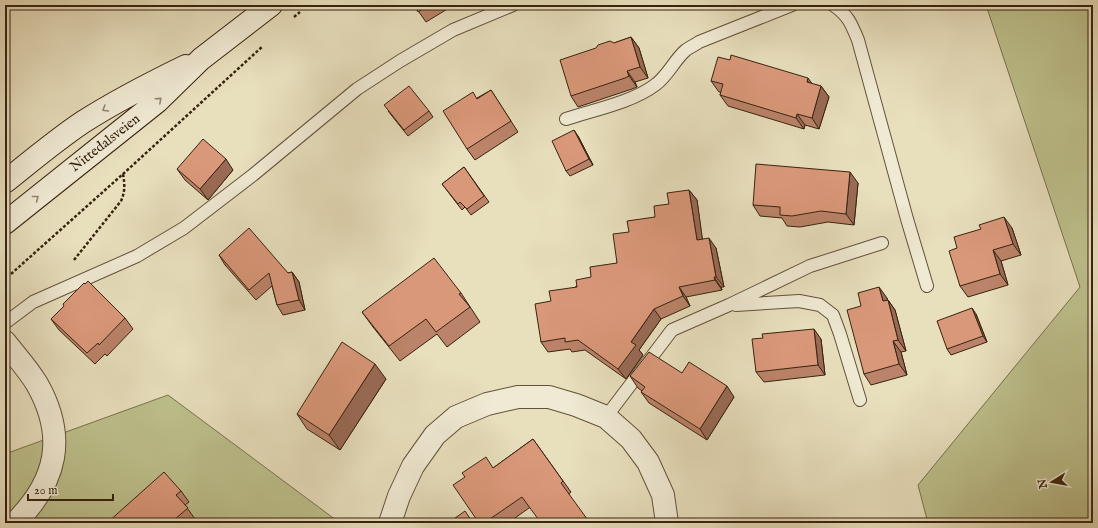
<svg xmlns="http://www.w3.org/2000/svg" width="1098" height="528" font-family="'IM FELL English',serif">
	<rect width="100%" height="100%" fill="#e8dfbd"/>
	<filter id="stains"><feTurbulence type="fractalNoise" baseFrequency=".005" numOctaves="4"/><feColorMatrix values="0 0 0 0 .2 0 0 0 0 .09 0 0 0 0 .02 0 0 0 .5 -.17"/></filter>
	<radialGradient id="worn" r=".72"><stop offset=".6" stop-color="#630" stop-opacity="0"/><stop offset="1" stop-color="#630" stop-opacity=".3"/></radialGradient>
	<!-- green -->
	<path fill="#bdc08c" stroke="#7a724e" d="M986 5H1093V523H928L918 485 1080 287Z
		M168 395 340 523H5V454Z"/>
	<g fill="none" stroke-linecap="round" stroke-linejoin="round">
		<!-- lane casing -->
		<g stroke="#63523b" stroke-width="14">
			<path id="lane" d="M833 5C848 15 851 23 858 40L907 219 927 286
				M566 119C593 110 633 102 655 85 668 76 674 60 686 50 690 47 695 45 699 42L792 5
				M736 305 799 301 820 305 833 315 840 334 860 400
				M5 323 33 302 137 256 184 228 253 175 357 89 400 61 453 30 513 5
				M606 417 672 330 729 305 810 266 882 243"/>
		</g>
		<!-- street casing -->
		<g stroke="#63523b" stroke-width="24">
			<path id="street" d="M5 342C16 356 28 369 37 384 67 437 57 481 15 523
				M390 523 399 496 413 466 435 435 456 417 487 404 518 397H549L576 405 606 417 631 439 648 462 663 495 667 523"/>
		</g>
		<!-- secondary casing -->
		<g stroke="#372310" stroke-width="24">
			<path id="secondary" d="M5 182C30 162 56 140 83 122 116 101 151 83 186 66
				M5 223 158 101 201 59 271 5"/>
		</g>
		<!-- path -->
		<path stroke="#372310" stroke-width="2.5" stroke-dasharray="3 2" stroke-linecap="butt" d="M294 17 300 12
			M74 260 121 201C125 192 125 185 123 174
			M11 274 123 174 263 46"/>
		<!-- lane -->
		<use href="#lane" stroke="#f0ead4" stroke-width="12"/>
		<!-- street -->
		<use href="#street" stroke="#f0ead4" stroke-width="22"/>
		<!-- secondary -->
		<use href="#secondary" stroke="#f0ead4" stroke-width="22"/>
	</g>
	<!-- wall -->
	<path fill="#bb8369" stroke="#372310" d="M414 5H454L426 22Z
		M631 37 639 48 648 78 635 82 637 87 632 89 578 107 571 96 614 43Z
		M711 81 812 84 821 86 829 97 819 129 805 125 804 129 728 106 720 95 721 92H719Z
		M491 90 518 132 475 160 467 149 477 98Z
		M388 111H429L433 117 408 136Z
		M578 136 593 165 570 176 566 171Z
		M464 167 489 202 471 215 465 207 462 210 442 184Z
		M177 169 233 170 208 200 185 180Z
		M858 183 854 225 828 222 800 227 787 226 782 218 760 216 753 205Z
		M689 190 697 200 702 239 716 248 724 287H721L722 290 686 297 690 306 661 319 639 350 643 355 626 379 585 350 572 352 570 349 548 352 541 342 551 301 617 263 629 232 655 217 669 204Z
		M1012 228 1021 255 1001 261 1008 285 968 297 960 286 957 248Z
		M219 255 288 273 292 272 299 282 305 310 283 315 277 305 272 286 256 300 225 265Z
		M461 293 480 322 447 347 437 334 400 361 373 327 362 312Z
		M887 298V300H888L895 310 906 351 901 352 907 375 871 385 864 374 861 306Z
		M976 314 987 342 951 355 947 349Z
		M125 318 133 329 107 356 105 354 95 364 59 330 51 319Z
		M821 339 825 375 764 382 756 372Z
		M682 373 734 397 707 440 649 403 641 392 642 391 638 388 630 376Z
		M386 379 340 450 307 429 297 414Z
		M533 439 571 492 569 494 529 508 508 523H479L465 477 493 468Z
		M181 491 189 502 185 505 195 519 191 523H107Z"/>
	<!-- shaded-wall -->
	<path fill="#996a55" stroke="#372310" d="M631 37 639 48 648 78 640 67Z
		M627 71 635 82 637 87 629 76Z
		M808 78 816 89 807 82Z
		M821 86 829 97 819 129 812 118Z
		M797 114 805 125 804 129 796 118Z
		M574 130 578 136 593 165 589 159Z
		M226 159 233 170 208 200 200 189Z
		M850 172 858 183 854 225 846 214Z
		M689 190 697 200 704 250 697 240Z
		M1004 217 1012 228 1021 255 1013 244Z
		M709 238 716 248 724 287 716 277Z
		M993 250 1001 261 1008 285 1000 274Z
		M292 272 299 282 305 310 299 300Z
		M714 277 721 287 722 290 715 280Z
		M679 287 686 297 690 306 683 296Z
		M879 287 887 298 890 312 883 301Z
		M888 300 895 310 906 351 898 340Z
		M972 308 976 314 987 342 983 336Z
		M654 309 661 319 639 350 643 355 626 379 618 369 631 342Z
		M814 329 821 339 825 375 818 365Z
		M893 341 901 352 907 375 899 364Z
		M375 364 386 379 340 450 329 435Z
		M727 386 734 397 707 440 700 429Z"/>
	<!-- building -->
	<path fill="#da987a" stroke="#372310" d="M414 5H428L418 12Z
		M631 37 640 67 627 71 629 76 625 78 571 96 560 60 596 48 598 45 610 41 614 43Z
		M731 55 808 78 807 82 821 86 812 118 797 114 796 118 720 95 723 84 711 81 718 57 730 60Z
		M409 86 429 111 404 130 384 105Z
		M491 90 511 121 467 149 443 111 473 92 477 99Z
		M574 130 589 159 566 171 552 141Z
		M203 139 226 159 200 189 177 169Z
		M756 164 850 172 846 214 821 211 792 216 780 215V207L753 205Z
		M464 167 484 196 467 209 460 202 458 204 442 184Z
		M689 190 697 240 709 238 716 277H714L715 280 679 287 683 296 654 309 631 342 636 345 618 369 578 340 565 342V338L541 342 535 304 551 301 549 291 577 287 576 280 591 277 590 267 617 263 613 234 629 232 627 221 655 217 654 206 669 204 667 193Z
		M1004 217 1013 244 993 250 1000 274 960 286 949 251 957 248 954 237 981 229 979 225Z
		M249 228 288 273 292 272 299 300 277 305 269 273 249 290 219 255Z
		M434 258 461 293 459 294 470 307 436 332 426 319 389 346 362 312Z
		M88 281 125 318 99 345 98 343 87 353 51 319 64 306 63 304 84 283 85 284Z
		M879 287 883 301 888 300 898 340 893 341 899 364 864 374 847 310 861 306 858 293Z
		M972 308 983 336 947 349 937 321Z
		M814 329 818 365 756 372 752 339 763 338 762 334Z
		M342 342 375 364 329 435 297 414Z
		M649 352 682 373 689 362 727 386 700 429 641 392 645 387 630 376Z
		M533 439 563 481 561 483 590 523H541L522 497 484 523H479L453 485 465 477 462 473 486 457 493 468Z
		M164 472 181 491 176 495 188 508 175 519 179 523H107Z
		M465 511 473 523H448Z"/>
	<!-- one-way arrows -->
	<defs><path id="oneway-chevron" d="M-2-3.5L2.5 0L-2 3.5" fill="none" stroke-width="1.6" stroke-linecap="round" stroke-linejoin="round"/></defs>
	<g stroke="#948672">
		<use href="#oneway-chevron" transform="translate(159 100) rotate(-42)"/>
		<use href="#oneway-chevron" transform="translate(105 109) rotate(149)"/>
		<use href="#oneway-chevron" transform="translate(36 198) rotate(-38)"/>
	</g>
	<g text-anchor="middle" dominant-baseline="central" stroke-width="3" stroke-linejoin="round" paint-order="stroke">
		<!-- street labels -->
		<g font-size="14" fill="#372310" stroke="#f0ead4">
			<text transform="translate(105 143) rotate(-38)">Nittedalsveien</text>
		</g>
	</g>
	<!-- margin -->
	<rect width="1098" height="528" fill="none" stroke="#e8dfbd" stroke-width="20"/>
	<rect x="6" y="6" width="1086" height="516" fill="none" stroke="#372310" stroke-width="2"/>
	<rect x="10" y="10" width="1078" height="508" fill="none" stroke="#372310"/>
	<!-- north arrow -->
	<g transform="translate(1052 482) rotate(259)" stroke="#f0ead4" stroke-width="3" paint-order="stroke">
	<path d="M0-3L7 15L0 10L-7 15Z" fill="#372310"/>
	<text y="-6" font-size="11" font-weight="bold" text-anchor="middle" fill="#372310">N</text>
	</g>
	<!-- scale -->
	<path d="M28 494v6h85v-6" fill="none" stroke="#372310" stroke-width="2"/>
	<text x="34" y="494" font-size="12" fill="#372310" stroke="#f0ead4" stroke-width="3" paint-order="stroke">20 m</text>
	<rect width="100%" height="100%" filter="url(#stains)"/>
	<rect width="100%" height="100%" fill="url(#worn)"/>
</svg>
